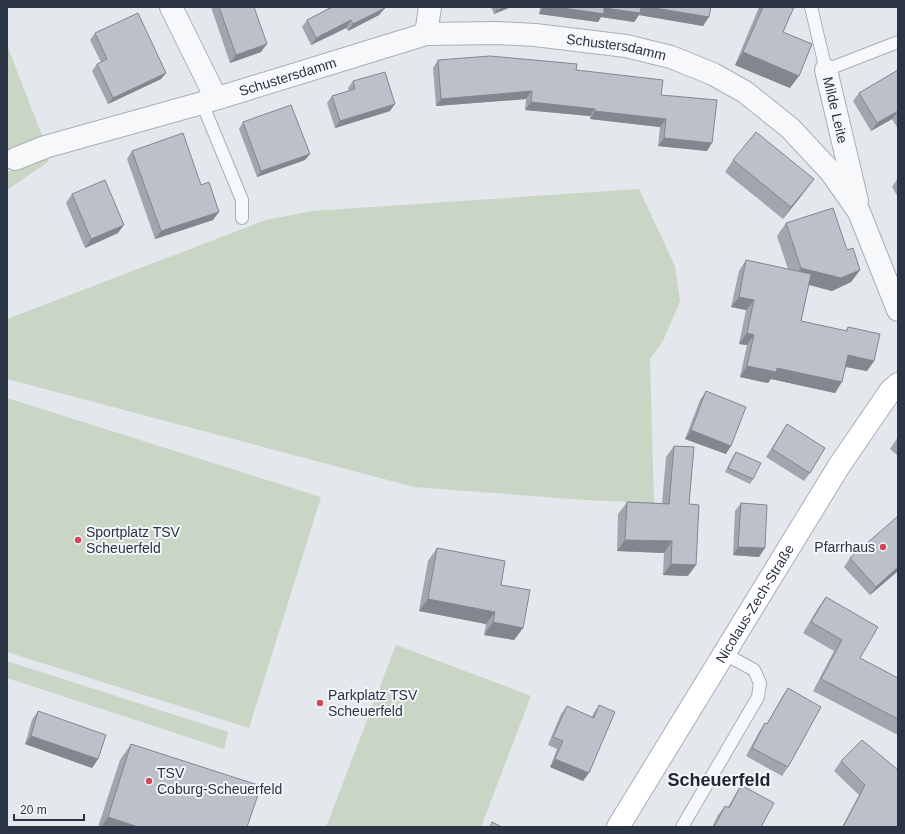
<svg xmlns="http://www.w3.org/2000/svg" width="905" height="834" font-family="Helvetica,sans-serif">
	<rect width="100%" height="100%" fill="#e4e7ec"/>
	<!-- green -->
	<path fill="#c9d6c5" d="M7 45 43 138 7 153Z
		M48 157 49 161 7 190V172Z
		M639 189 675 266 680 301 663 341 650 359 654 503 585 500 414 487 7 379V319L266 220 312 211Z
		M7 398 321 497 249 728 7 652Z
		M396 645 531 696 481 827H326Z
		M7 661 228 732 224 749 7 678Z"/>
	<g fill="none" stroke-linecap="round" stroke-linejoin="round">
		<!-- lane casing -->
		<g stroke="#a9aeb7" stroke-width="14">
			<path id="lane" d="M811 7 826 70 898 42
				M202 103 242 200V218
				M682 827 758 697 760 683 754 670 725 654"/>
		</g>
		<!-- street casing -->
		<g stroke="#a9aeb7" stroke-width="24">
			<g id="street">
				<path d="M171 7 216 98"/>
				<path d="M426 34 430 7"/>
				<path id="s1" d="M826 70 857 201"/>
				<path id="s2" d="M15 159 45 147 202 103 426 34 498 33 535 35 626 46 671 57 713 74 745 92 790 128 831 172 859 212 898 310"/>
			</g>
		</g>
		<!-- secondary casing -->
		<g stroke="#a9aeb7" stroke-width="24">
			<g id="secondary">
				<path id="s3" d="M618 827 839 466 891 390 898 384"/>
			</g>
		</g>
		<!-- lane -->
		<use href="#lane" stroke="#f7f8fa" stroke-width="12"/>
		<!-- street -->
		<use href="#street" stroke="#f7f8fa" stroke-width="22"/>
		<!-- secondary -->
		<use href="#secondary" stroke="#fff" stroke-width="22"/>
	</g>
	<!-- wall -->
	<path fill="#a1a5ae" d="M211 7H254L261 52 230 63Z
		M327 7H384L385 8 379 15 348 31 346 28 311 45 302 27 307 20 328 9Z
		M491 7H511L494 14Z
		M540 7H711L703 26 639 15 634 22 601 17 598 22 539 14Z
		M759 7H794L783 32 790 88 735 65Z
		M95 33 166 73 161 79 108 104 92 71 97 64 101 62 90 40Z
		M438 60 576 70 661 95 707 151 658 146 660 127 590 119V116L525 110 526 99 436 106 433 68Z
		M898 70V129L892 119 871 131 853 101 859 93Z
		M353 81 390 111 335 128 327 103 332 96 349 91 348 88Z
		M243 122 310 154 305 160 257 177 239 129Z
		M132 151 213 220 155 239 127 159Z
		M733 160 814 179 805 191 783 219 725 172Z
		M898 178V197L892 187Z
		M72 194 118 233 85 248 66 203Z
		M786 223 847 250 860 270 851 282 832 291 809 285 801 321 845 331 848 327 874 361 867 371 846 367 835 393 771 379 768 383 740 377 747 345 739 344 746 310 731 307 739 271 746 260 788 269 777 236Z
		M706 391 726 454 685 439 700 400Z
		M787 424 810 473 804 481 766 457Z
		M898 437V456L890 449Z
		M674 446 689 504 688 576 663 575 664 553 617 551 618 514 627 502 662 503 666 457Z
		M736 452 753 479 750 484 725 472 733 456Z
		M741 503 759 557 733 555 735 511Z
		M437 548 501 585 523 628 514 640 484 635 486 624 419 611 428 561Z
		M850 558 898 571 870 595 844 567Z
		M826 597 860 658 898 678V735L813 691 834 651 803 633 818 608Z
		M788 688V767L782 776 746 756 759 732 765 723 767 724 782 697Z
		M599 705 583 781 550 767 557 749 548 745 561 714 567 706 592 717 593 714Z
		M38 711 98 759 92 768 25 744 32 720Z
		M131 744 247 827H98L120 760Z
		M841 761 898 770V827H842L859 795 834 771Z
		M741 785 761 827H712L718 815 725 806 728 807 735 795Z"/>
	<!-- shaded-wall -->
	<path fill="#83868d" d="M503 7H511L494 14 497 10Z
		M543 7 604 8 649 7 709 17 703 26 639 15 634 22 601 17 598 22 539 14Z
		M385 8 379 15 348 31 353 24Z
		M351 20 346 28 311 45 316 38Z
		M267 44 261 52 230 63 236 55Z
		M743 52 799 76 790 88 735 65Z
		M166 73 161 79 108 104 113 98Z
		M532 91 526 99 436 106 441 99Z
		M531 102 595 109 590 116 525 110Z
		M395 104 390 111 335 128 340 121Z
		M595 111 666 119 660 127 590 119Z
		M898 111 892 119 871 131 877 123Z
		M664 138 712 143 707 151 658 146Z
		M310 154 305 160 257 177 261 171Z
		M814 179 805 191 783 219 791 207Z
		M219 212 213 220 155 239 161 231Z
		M124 225 118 233 85 248 91 239Z
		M801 268 860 270 851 282 832 291 792 280Z
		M739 297 754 300 746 310 731 307Z
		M747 333 754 335 747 345 739 344Z
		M848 355 874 361 867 371 841 366Z
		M747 366 777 368 842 382 835 393 771 379 768 383 740 377Z
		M691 430 731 446 726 454 685 439Z
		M625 540 672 541 664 553 617 551Z
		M738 547 765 548 759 557 733 555Z
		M671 564 696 565 688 576 663 575Z
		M898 567V571L870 595 876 587Z
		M428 599 495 612 486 624 419 611Z
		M493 622 523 628 514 640 484 635Z
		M31 736 98 759 92 768 25 744Z
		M555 759 589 773 583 781 550 767Z
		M108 817 138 827H101Z"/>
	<!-- building -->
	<path fill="#bbc0ca" stroke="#83868d" d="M219 7H254L267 44 236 55Z
		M332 7H384L385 8 353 24 351 20 316 38 307 20Z
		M496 7H503L497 10Z
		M556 7H641L640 13 604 8V14Z
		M649 7H711L709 17Z
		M763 7H794L783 32 812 44 799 76 743 52Z
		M138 13 166 73 113 98 97 64 107 59 95 33Z
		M490 56 577 64 576 70 663 80 661 95 717 100 712 143 664 138 666 119 595 111V109L531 102 532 91 441 99 438 60Z
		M898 70V112V111L877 123 859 93Z
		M385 72 395 104 340 121 332 96 355 89 353 81Z
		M291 105 310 154 261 171 243 122Z
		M756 132 814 179 791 207 733 160Z
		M183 133 201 185 209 182 219 212 161 231 132 151Z
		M105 180 124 225 91 239 72 194Z
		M833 208 847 250 853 248 860 270 841 278 801 268 786 223Z
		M746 260 811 274 801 321 847 331 848 327 880 334 874 361 848 355 842 382 777 368 776 372 747 366 754 335 747 333 754 300 739 297Z
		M706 391 746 407 731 446 691 430Z
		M787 424 825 448 810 473 772 449Z
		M674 446 694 447 689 504 699 505 696 565 671 564 672 541 625 540 627 502 669 504Z
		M736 452 761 463 753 479 728 468Z
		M741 503 767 505 765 548 738 547Z
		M898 516V567L876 587 850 558Z
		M437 548 505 561 501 585 530 590 523 628 493 622 495 612 428 599Z
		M826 597 878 627 860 658 898 678V719L821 679 842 640 811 622Z
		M788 688 821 707 788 767 752 748 765 723 767 724Z
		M599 705 615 712 589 773 555 759 563 741 553 737 567 706 594 718Z
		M38 711 106 735 98 759 31 736Z
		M862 740 898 770V827H843L865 785 841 761Z
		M131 744 261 786 247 827H138L108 817Z
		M741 785 774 803 761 827H714L725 806 729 808Z
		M492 822 502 827H490Z"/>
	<!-- markers -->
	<g fill="#d1495b" stroke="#f4f6f9" stroke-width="1.5">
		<circle cx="78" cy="540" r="4"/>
		<circle cx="883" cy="547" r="4"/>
		<circle cx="320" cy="703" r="4"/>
		<circle cx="149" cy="781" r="4"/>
	</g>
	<g text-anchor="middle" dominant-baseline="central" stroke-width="4" stroke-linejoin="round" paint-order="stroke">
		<!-- street labels -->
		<g font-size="14" fill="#2b3445" stroke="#f4f6f9">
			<text stroke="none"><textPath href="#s2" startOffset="621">Schustersdamm</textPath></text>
			<text stroke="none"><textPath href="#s2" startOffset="285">Schustersdamm</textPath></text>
			<text stroke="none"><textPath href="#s1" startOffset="41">Milde Leite</textPath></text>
			<text stroke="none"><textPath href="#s3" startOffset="262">Nicolaus-Zech-Straße</textPath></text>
		</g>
		<!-- poi labels -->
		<g font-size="14" fill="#2b3445" stroke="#f4f6f9" text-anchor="start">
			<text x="86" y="532">Sportplatz TSV<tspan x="86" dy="16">Scheuerfeld</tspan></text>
			<text x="875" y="547" text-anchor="end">Pfarrhaus</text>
			<text x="328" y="695">Parkplatz TSV<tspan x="328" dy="16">Scheuerfeld</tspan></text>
			<text x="157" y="773">TSV<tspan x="157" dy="16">Coburg-Scheuerfeld</tspan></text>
		</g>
		<!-- district labels -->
		<g font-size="18" font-weight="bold" fill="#1d2536" stroke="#f4f6f9">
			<text x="719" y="780">Scheuerfeld</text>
		</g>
	</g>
	<!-- border -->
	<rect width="905" height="834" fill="none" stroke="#2b3445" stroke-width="16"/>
	<!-- scale -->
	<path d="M14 814v6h70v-6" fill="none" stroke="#2b3445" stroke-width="2"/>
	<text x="20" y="814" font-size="12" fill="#2b3445" stroke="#f4f6f9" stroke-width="3" paint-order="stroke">20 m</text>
</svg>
